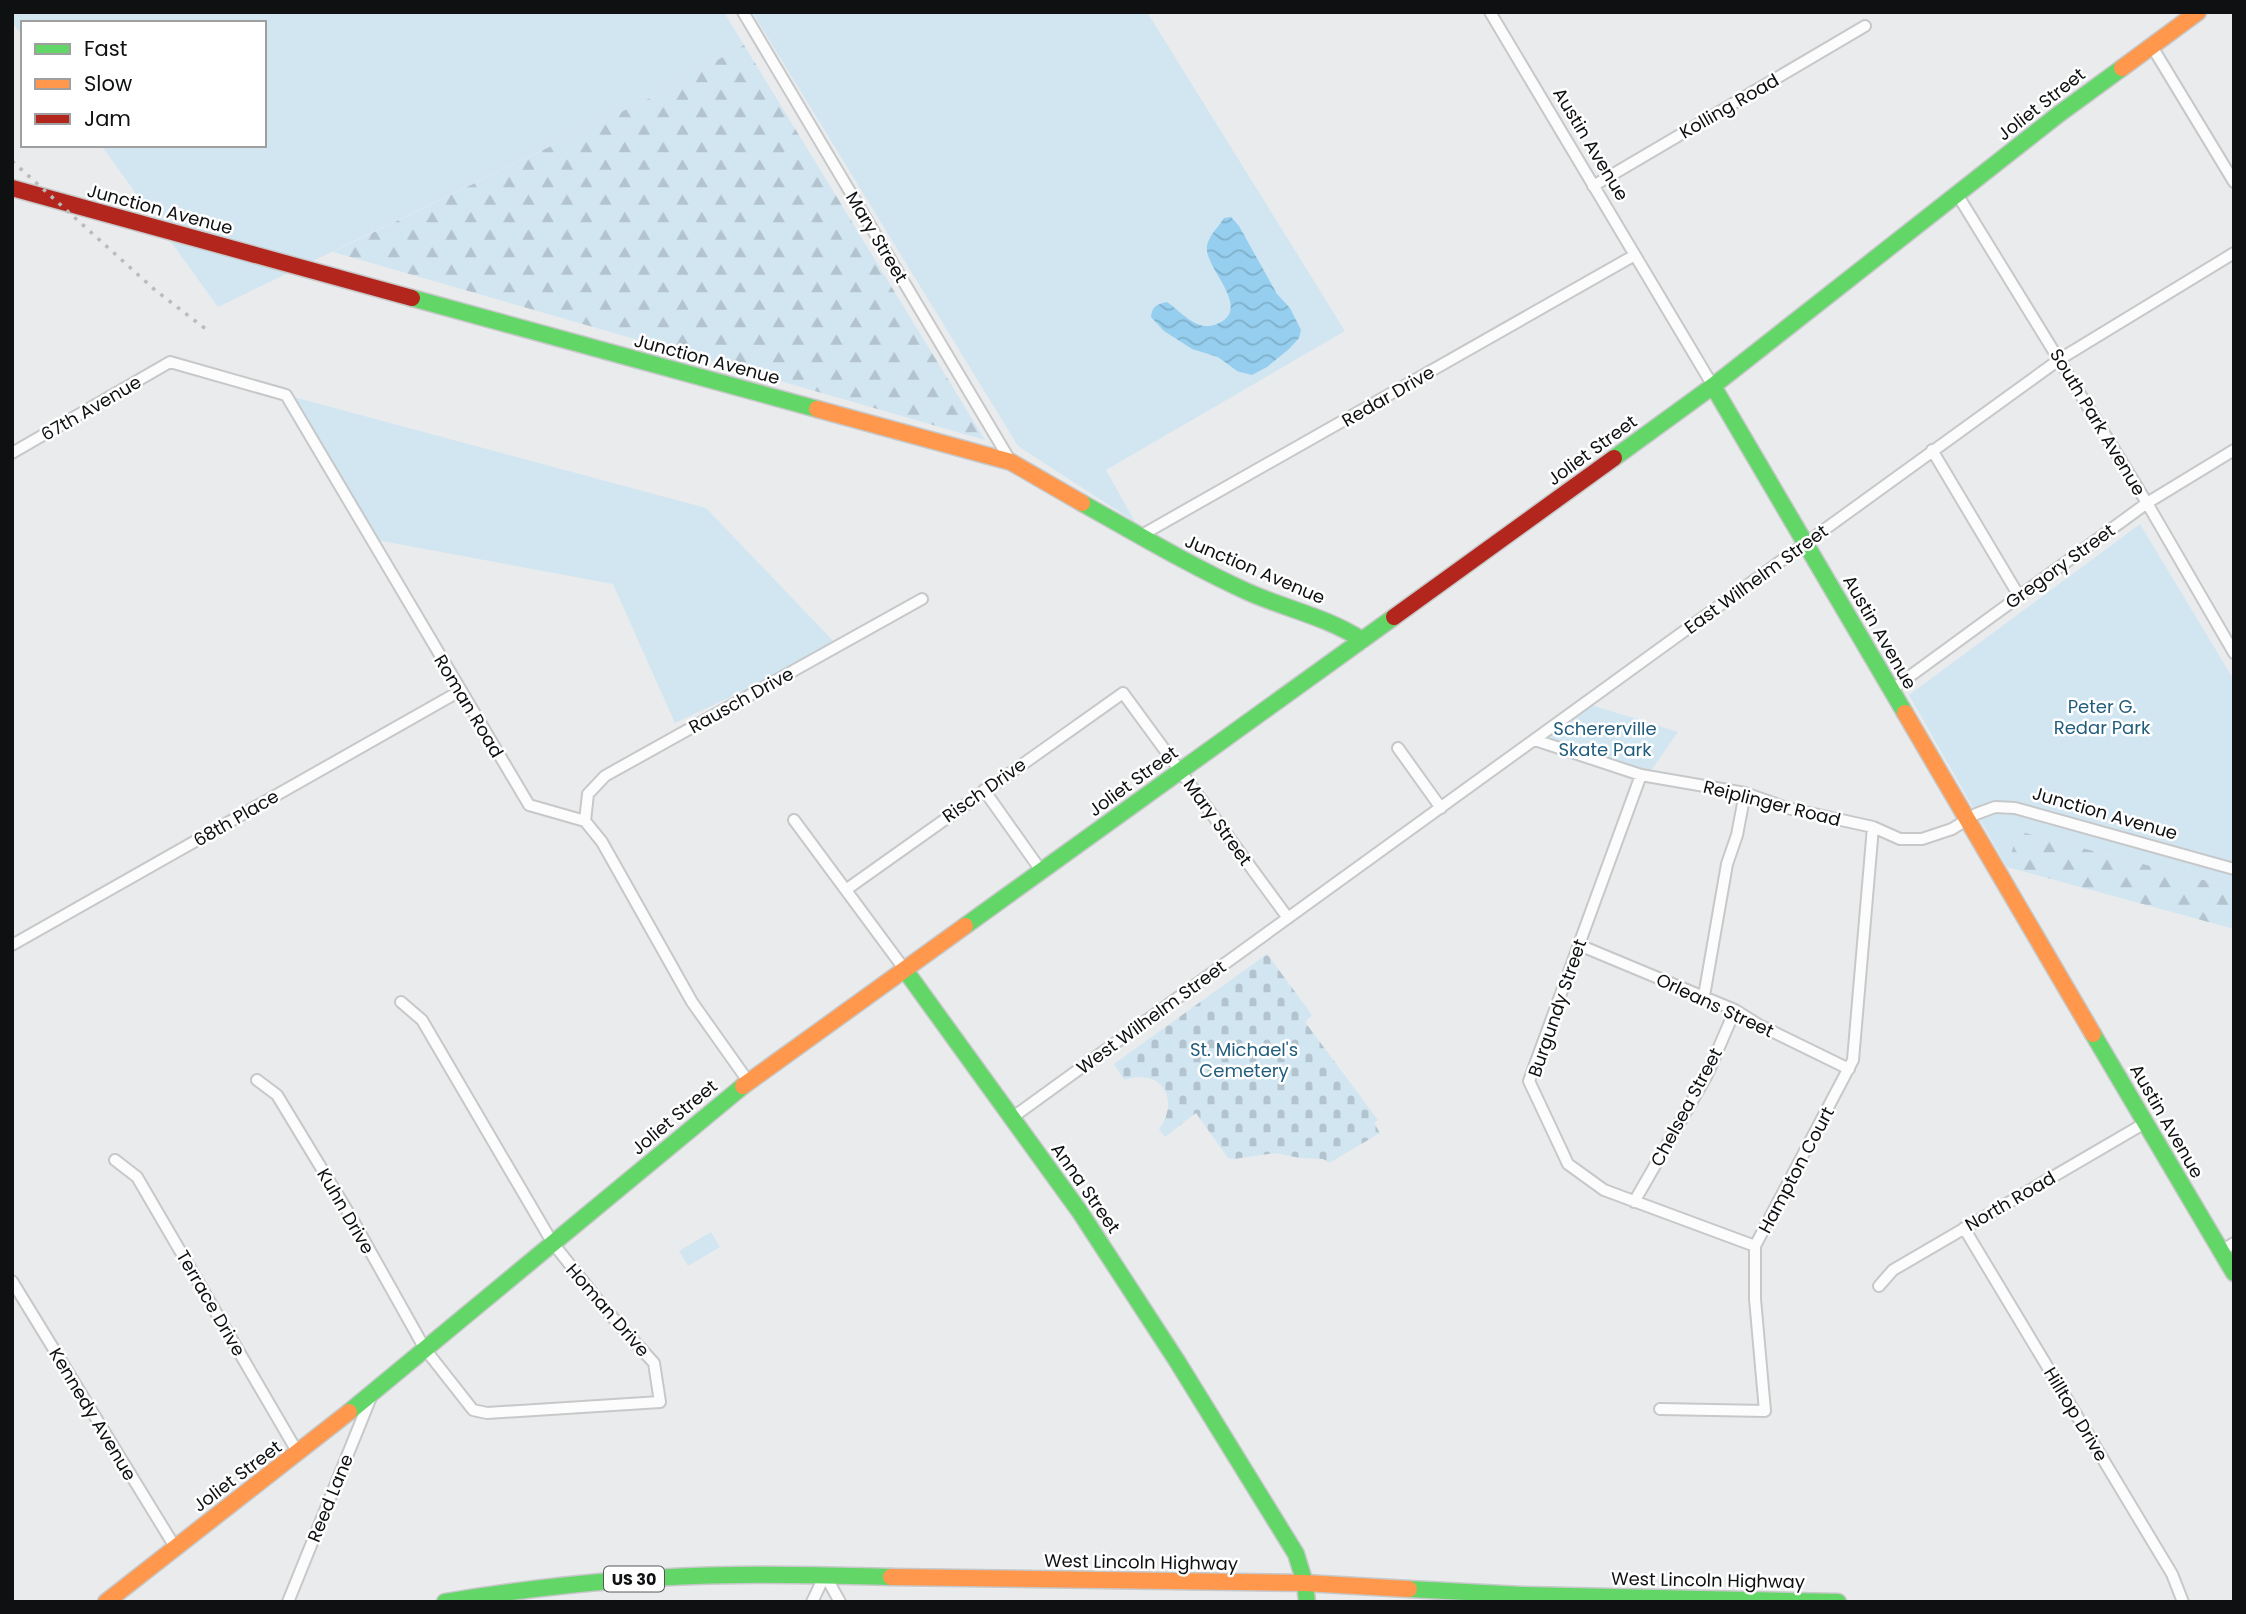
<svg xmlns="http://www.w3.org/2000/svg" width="2246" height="1614" font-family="Poppins,sans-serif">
	<defs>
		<pattern id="forest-firs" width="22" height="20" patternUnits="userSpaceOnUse" patternTransform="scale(1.75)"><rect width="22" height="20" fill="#d2e6f2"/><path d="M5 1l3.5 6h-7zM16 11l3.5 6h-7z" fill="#b3c4ce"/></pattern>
		<pattern id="cemetery-stones" width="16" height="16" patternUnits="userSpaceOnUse" patternTransform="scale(1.75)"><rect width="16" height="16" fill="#d2e6f2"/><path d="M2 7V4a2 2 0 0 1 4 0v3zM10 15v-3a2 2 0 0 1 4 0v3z" fill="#b3c4ce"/></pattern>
		<pattern id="water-waves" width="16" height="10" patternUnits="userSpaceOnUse" patternTransform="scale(1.75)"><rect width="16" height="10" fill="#95ceee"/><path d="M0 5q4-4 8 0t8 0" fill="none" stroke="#7fb0cb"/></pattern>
	</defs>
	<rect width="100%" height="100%" fill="#e9ebed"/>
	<!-- green -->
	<path fill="#d2e6f2" d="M12 12H724L744 45 648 99 218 307 101 145H264V23H23V36L12 22Z
		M752 12H1147L1345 331 1106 470 1135 522 1018 446Z
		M286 395 706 508 838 646 675 723 613 584 371 539Z
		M2140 524 2234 680V888L2018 831 2007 867 1909 695Z
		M1585 703 1678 732 1647 776 1535 740Z
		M711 1232 720 1247 688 1266 679 1251Z"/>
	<!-- forest -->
	<path fill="url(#forest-firs)" d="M744 45 985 440 333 252 648 99Z
		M2018 831 2234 888V929L2007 867Z"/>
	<!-- cemetery -->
	<path fill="url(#cemetery-stones)" d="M1267 954 1312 1015 1305 1022 1378 1120 1374 1123 1380 1133 1329 1163 1323 1159 1300 1158 1275 1153 1234 1159 1228 1158 1196 1113 1165 1137 1159 1129C1181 1099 1161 1067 1124 1080L1114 1064Z"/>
	<!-- water -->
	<path fill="url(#water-waves)" d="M1231 217 1239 226 1277 294 1290 308 1301 330 1299 338 1289 349 1267 367 1252 375 1237 371 1218 357 1192 349 1164 331 1151 317C1152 306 1157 304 1167 302 1183 313 1198 334 1219 323 1250 308 1210 273 1207 251 1205 239 1218 228 1224 218Z"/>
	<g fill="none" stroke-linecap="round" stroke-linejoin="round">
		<!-- street casing -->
		<g stroke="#c6c8c9" stroke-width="14">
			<path id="street" d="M743 12 1011 462
				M1490 12 1713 386
				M2151 45 2234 182
				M1593 186 1865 26
				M1957 194 2147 503 2234 653
				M1932 450 2019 596
				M12 453 170 362 286 395 529 805 585 821 602 842 692 1002 748 1081
				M1140 536 1635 255
				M1891 690 2147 503 2234 450
				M1535 740 1641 775 1745 793 1787 808 1873 827 1900 839H1922L1952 829 1976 814 1995 807 2015 808 2234 869
				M1398 748 1441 808
				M1641 775 1529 1081 1568 1164 1604 1190 1755 1246
				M984 790 1042 872
				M794 820 905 970
				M585 821 588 794 605 776 922 599
				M847 889 1123 693 1288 918
				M12 945 460 691
				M1579 945 1735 1010 1759 1025 1849 1069
				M1704 996 1727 864 1737 835 1745 793
				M257 1080 277 1095 351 1217 425 1349 473 1410 487 1413 660 1402 654 1363 605 1309 552 1242 422 1020 401 1002
				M1013 1117 2060 359 2234 253
				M115 1160 137 1177 298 1453
				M1634 1202 1707 1075 1735 1010
				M1964 1228 2172 1574 2183 1602
				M2221 1251 2234 1243
				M12 1281 175 1547
				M1879 1286 1893 1270 2145 1123
				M1660 1409 1765 1411 1755 1299V1246L1853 1060 1873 827
				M825 1575 840 1602
				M288 1602 371 1397
				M812 1602 825 1575"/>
		</g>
		<!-- fast casing -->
		<g stroke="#c6c8c9" stroke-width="19">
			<path id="fast" d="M412 298 817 409
				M1713 386 1905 713
				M1614 458 1713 386 2059 114 2122 68
				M1082 503C1137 534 1191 566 1248 592 1286 609 1327 617 1362 640
				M965 926 1394 617
				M905 970 1080 1212 1177 1361 1296 1554 1305 1583 1307 1602
				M2093 1034 2234 1273
				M349 1412 743 1086
				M1409 1589 1522 1595 1838 1602
				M445 1602C541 1586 639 1576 736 1575 788 1574 839 1576 891 1577"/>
		</g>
		<!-- slow casing -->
		<g stroke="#c6c8c9" stroke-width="19">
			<path id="slow" d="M2122 68 2198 12
				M817 409 1011 462 1082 503
				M1905 713 2093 1034
				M743 1086 965 926
				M891 1577 1305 1583 1409 1589
				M106 1602 349 1412"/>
		</g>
		<!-- jam casing -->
		<g stroke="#c6c8c9" stroke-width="19">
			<path id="jam" d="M12 188 412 298
				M1394 617 1614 458"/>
		</g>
		<!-- street -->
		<use href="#street" stroke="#fcfcfc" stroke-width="10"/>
		<!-- fast -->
		<use href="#fast" stroke="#63d668" stroke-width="16"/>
		<!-- slow -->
		<use href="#slow" stroke="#ff974d" stroke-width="16"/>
		<!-- jam -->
		<use href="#jam" stroke="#b3261e" stroke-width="16"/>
		<!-- rail -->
		<path stroke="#babbbb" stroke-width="3.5" stroke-dasharray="3.5 7" stroke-linecap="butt" d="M12 161 155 290 207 330"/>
	</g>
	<g text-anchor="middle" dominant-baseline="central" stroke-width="5" stroke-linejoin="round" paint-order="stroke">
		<!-- shield labels -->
		<rect fill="#fff" stroke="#575858" stroke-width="2" x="604" y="1566.5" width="60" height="25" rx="5"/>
		<g font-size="16" font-weight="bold" fill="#0f1011">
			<text x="634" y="1579">US 30</text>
		</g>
		<!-- street labels -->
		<g font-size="18" fill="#0f1011" stroke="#fff">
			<text transform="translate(2041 104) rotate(-38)">Joliet Street</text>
			<text transform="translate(1729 106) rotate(-30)">Kolling Road</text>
			<text transform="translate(1591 144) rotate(59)">Austin Avenue</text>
			<text transform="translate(160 209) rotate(15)">Junction Avenue</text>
			<text transform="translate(877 237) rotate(59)">Mary Street</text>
			<text transform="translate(707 359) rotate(15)">Junction Avenue</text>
			<text transform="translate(1388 396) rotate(-30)">Redar Drive</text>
			<text transform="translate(91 408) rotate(-30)">67th Avenue</text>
			<text transform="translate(2098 422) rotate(59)">South Park Avenue</text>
			<text transform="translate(1592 450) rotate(-36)">Joliet Street</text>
			<text transform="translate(2060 566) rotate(-36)">Gregory Street</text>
			<text transform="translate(1255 569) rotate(23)">Junction Avenue</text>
			<text transform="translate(1756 579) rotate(-36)">East Wilhelm Street</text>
			<text transform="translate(1880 632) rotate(60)">Austin Avenue</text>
			<text transform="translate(741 700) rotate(-29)">Rausch Drive</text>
			<text transform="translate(469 706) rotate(59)">Roman Road</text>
			<text transform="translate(1133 781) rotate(-36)">Joliet Street</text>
			<text transform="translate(984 790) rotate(-35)">Risch Drive</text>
			<text transform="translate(1772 803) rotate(14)">Reiplinger Road</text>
			<text transform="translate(2105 813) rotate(16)">Junction Avenue</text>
			<text transform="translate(236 818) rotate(-30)">68th Place</text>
			<text transform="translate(1218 822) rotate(54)">Mary Street</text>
			<text transform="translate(1715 1005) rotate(25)">Orleans Street</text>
			<text transform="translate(1557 1008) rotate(-71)">Burgundy Street</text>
			<text transform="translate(1151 1017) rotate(-36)">West Wilhelm Street</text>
			<text transform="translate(1686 1107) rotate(-62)">Chelsea Street</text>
			<text transform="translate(674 1117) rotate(-40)">Joliet Street</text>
			<text transform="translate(2167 1121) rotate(60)">Austin Avenue</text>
			<text transform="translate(1796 1170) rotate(-62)">Hampton Court</text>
			<text transform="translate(1086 1188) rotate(55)">Anna Street</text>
			<text transform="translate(2010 1201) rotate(-30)">North Road</text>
			<text transform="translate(346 1211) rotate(60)">Kuhn Drive</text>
			<text transform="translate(211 1303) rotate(60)">Terrace Drive</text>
			<text transform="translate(608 1310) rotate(49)">Homan Drive</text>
			<text transform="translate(93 1414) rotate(59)">Kennedy Avenue</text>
			<text transform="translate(2076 1414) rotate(59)">Hilltop Drive</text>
			<text transform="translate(237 1476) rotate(-37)">Joliet Street</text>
			<text transform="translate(330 1498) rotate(-68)">Reed Lane</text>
			<text transform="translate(1141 1562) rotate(1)">West Lincoln Highway</text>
			<text transform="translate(1708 1580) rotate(1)">West Lincoln Highway</text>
		</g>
		<!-- park labels -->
		<g font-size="18" fill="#215d7c" stroke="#fff">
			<text x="2102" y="706">Peter G.<tspan x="2102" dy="21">Redar Park</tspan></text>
			<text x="1605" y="728">Schererville<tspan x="1605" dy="21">Skate Park</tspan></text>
			<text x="1244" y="1049">St. Michael's<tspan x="1244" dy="21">Cemetery</tspan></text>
		</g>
	</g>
	<!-- border -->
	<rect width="2246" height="1614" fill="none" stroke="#0f1011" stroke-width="28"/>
	<!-- legend -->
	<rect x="21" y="21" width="245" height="126" fill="#ffffff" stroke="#9f9fa0" stroke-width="2"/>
	<rect x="35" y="44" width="35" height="10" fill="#63d668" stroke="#9f9fa0" stroke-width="2"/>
	<text x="84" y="56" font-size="21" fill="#0f1011">Fast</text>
	<rect x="35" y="79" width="35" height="10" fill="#ff974d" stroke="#9f9fa0" stroke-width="2"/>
	<text x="84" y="91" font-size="21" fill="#0f1011">Slow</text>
	<rect x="35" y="114" width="35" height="10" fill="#b3261e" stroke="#9f9fa0" stroke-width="2"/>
	<text x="84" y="126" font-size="21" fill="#0f1011">Jam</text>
</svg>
